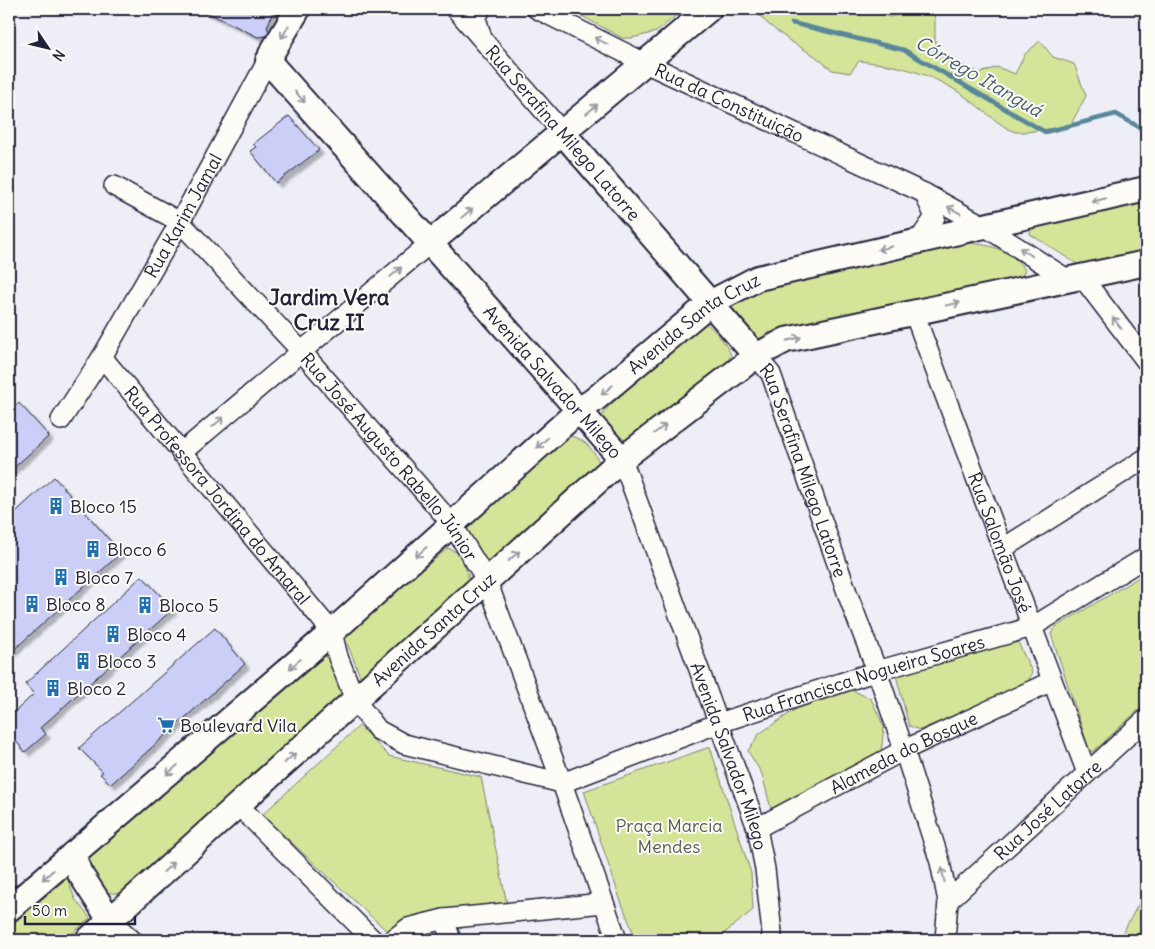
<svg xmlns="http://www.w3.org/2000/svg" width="1155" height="949" font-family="Delius,sans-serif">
	<defs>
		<filter id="shadow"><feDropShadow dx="4.5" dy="4.5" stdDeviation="1" flood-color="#0004"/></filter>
	</defs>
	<rect width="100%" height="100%" fill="#eeeef7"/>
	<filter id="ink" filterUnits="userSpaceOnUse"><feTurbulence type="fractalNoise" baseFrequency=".02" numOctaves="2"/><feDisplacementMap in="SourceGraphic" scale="10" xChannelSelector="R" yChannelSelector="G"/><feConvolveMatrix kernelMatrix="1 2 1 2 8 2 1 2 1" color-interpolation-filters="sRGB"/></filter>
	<g filter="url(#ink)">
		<!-- green -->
		<path fill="#d4e599" stroke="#7b846a" d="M569 9H684L656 32 632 38H622Z
			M758 9H838L842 11 878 13 890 17 903 14 909 9H933L935 21V41L941 56 981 73 997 67 1015 74 1025 54 1040 41 1053 57 1074 64 1086 96 1070 126C1056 127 1029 133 1016 132 1005 131 972 100 960 93 927 72 898 65 859 61L850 73 832 70 815 56 790 41 768 24 755 11Z
			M1146 201V251L1080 266 1030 234 1031 226Z
			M969 243C992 245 1011 250 1025 270L1021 278 768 333 756 341 731 316 730 303 752 290Z
			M704 321C715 331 725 341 731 355L724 367 626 441 611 433 600 418 609 406Z
			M565 435C584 438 589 445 599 461L597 476 492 566 483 563 466 530 469 520Z
			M448 548 460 554 468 575V590L371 677 360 676 345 638 350 630Z
			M1146 573V703L1093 752 1089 749 1051 634 1054 628Z
			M1017 640 1032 672 1027 685 920 730 909 726 896 675Z
			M321 652 329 659 343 693 340 702 127 892C113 895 106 893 94 886L85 853Z
			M850 689 871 699 884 727 881 752 771 809 762 774 748 751 759 734 811 699Z
			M359 726 389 756 481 777 507 904 418 914 389 933 262 815Z
			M710 747 751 873 753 910 716 940H636L619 896 584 791Z
			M67 878 75 899 90 918 65 940H9V926Z
			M1146 890V940H1119Z"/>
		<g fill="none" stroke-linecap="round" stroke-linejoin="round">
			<!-- stream -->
			<path stroke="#58879a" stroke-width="4.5" d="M792 23 904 50 1045 132 1116 114 1146 131"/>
		</g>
		<!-- building -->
		<path fill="#cbcef6" stroke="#22223b" filter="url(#shadow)" d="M200 9H274L267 28 269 31 266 36 258 37Z
			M289 116 319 150 276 183 250 151 256 147 253 144Z
			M19 403 49 436 9 472V412Z
			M54 477 121 553 9 654V518Z
			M142 576 173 609 40 728 46 734 25 752 9 733V717L34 694 25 684Z
			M215 628 245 664 111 784 100 774 103 772 79 748Z"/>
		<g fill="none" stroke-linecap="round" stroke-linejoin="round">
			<!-- minor casing -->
			<g stroke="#22223b" stroke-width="22">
				<g id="minor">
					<path d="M456 9 562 132"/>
					<path d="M481 9 476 18 482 38"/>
					<path id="s1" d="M537 9 645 63 924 193 984 226 1067 279"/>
					<path id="s2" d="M114 186 180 222 302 352 452 524 487 581 562 783 617 940"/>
					<path d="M919 240 935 217 924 193"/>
					<path d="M1082 277 1146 361"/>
					<path id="s3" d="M914 313 1087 773"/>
					<path id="s4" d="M756 356 771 374 849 598 877 671 904 750 940 862 948 901 945 940"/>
					<path id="s5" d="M102 357 332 632 338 657 355 700 378 730 404 744 562 783 719 723 877 671 1032 627 1146 557"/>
					<path id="s6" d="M61 420 102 357 180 222 271 54"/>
					<path d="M181 453 429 244"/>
					<path id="s7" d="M622 459 757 828 765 869 772 933 771 940"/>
					<path d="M1002 549 1146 458"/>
					<path d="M238 805 373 940"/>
					<path id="s8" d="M757 828 904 750 1052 681"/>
					<path id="s9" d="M948 901 1146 719"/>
					<path d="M444 919 451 940"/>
					<path d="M110 920 132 940"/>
					<path d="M392 940 408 928 444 919 603 903"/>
				</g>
			</g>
			<!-- major casing -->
			<g stroke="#22223b" stroke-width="28">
				<g id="major">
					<path d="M271 54 298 9"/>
					<path id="s10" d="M268 61 622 459"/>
					<path d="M562 132 756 356"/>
					<path d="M429 244 709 9"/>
					<path d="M73 854 79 872 110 920"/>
					<path id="s11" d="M9 909 332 632 578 411 594 400 710 303 758 278 1146 189"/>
					<path id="s12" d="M88 940 622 459 756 356 786 340 1146 263"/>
				</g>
			</g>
			<!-- minor -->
			<use href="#minor" stroke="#fdfcf7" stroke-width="19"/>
			<!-- major -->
			<use href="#major" stroke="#fdfcf7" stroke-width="24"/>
		</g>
		<!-- one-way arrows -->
		<defs><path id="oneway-shaft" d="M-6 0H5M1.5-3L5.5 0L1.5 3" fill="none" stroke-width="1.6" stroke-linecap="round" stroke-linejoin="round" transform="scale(1.25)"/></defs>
		<g stroke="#9a9aa2">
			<use href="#oneway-shaft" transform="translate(285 32) rotate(120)"/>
			<use href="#oneway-shaft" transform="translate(601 41) rotate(-153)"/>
			<use href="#oneway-shaft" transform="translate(300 97) rotate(49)"/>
			<use href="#oneway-shaft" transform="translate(592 109) rotate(-40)"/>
			<use href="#oneway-shaft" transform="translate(1099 200) rotate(167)"/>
			<use href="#oneway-shaft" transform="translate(954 210) rotate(-152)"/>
			<use href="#oneway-shaft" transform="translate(467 213) rotate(-40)"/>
			<use href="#oneway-shaft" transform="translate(885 248) rotate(167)"/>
			<use href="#oneway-shaft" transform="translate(1026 252) rotate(-147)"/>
			<use href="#oneway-shaft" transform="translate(396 272) rotate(-40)"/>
			<use href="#oneway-shaft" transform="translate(953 304) rotate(-12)"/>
			<use href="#oneway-shaft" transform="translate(1117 323) rotate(-127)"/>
			<use href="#oneway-shaft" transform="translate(794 339) rotate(-13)"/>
			<use href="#oneway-shaft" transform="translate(607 390) rotate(140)"/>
			<use href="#oneway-shaft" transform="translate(218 422) rotate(-40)"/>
			<use href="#oneway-shaft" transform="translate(660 429) rotate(-37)"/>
			<use href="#oneway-shaft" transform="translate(542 443) rotate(138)"/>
			<use href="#oneway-shaft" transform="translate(421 552) rotate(138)"/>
			<use href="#oneway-shaft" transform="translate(514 556) rotate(-42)"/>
			<use href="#oneway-shaft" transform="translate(295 664) rotate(139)"/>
			<use href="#oneway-shaft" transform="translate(290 758) rotate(-42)"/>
			<use href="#oneway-shaft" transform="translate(172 770) rotate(140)"/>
			<use href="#oneway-shaft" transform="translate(169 867) rotate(-42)"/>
			<use href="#oneway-shaft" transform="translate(48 875) rotate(139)"/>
			<use href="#oneway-shaft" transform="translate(943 875) rotate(-102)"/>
		</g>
	</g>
	<!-- icons -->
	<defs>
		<g id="building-bare" transform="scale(1.35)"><path d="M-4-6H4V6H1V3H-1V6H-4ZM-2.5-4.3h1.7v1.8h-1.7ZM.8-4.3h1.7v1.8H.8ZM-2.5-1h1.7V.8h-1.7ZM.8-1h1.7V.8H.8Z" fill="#1f6fb2" stroke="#fdfcf7" stroke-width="2.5" paint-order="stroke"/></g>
		<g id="supermarket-bare" transform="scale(1.35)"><path d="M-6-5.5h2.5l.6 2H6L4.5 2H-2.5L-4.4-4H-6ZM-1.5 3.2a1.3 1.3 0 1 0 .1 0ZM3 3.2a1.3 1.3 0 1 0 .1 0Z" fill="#1f6fb2" stroke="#fdfcf7" stroke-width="2.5" paint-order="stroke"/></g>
	</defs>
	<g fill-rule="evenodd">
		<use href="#building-bare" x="56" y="506"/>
		<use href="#building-bare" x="93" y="549"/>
		<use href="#building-bare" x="61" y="577"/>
		<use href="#building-bare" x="32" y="604"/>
		<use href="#building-bare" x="145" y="605"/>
		<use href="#building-bare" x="113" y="634"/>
		<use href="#building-bare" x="83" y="661"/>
		<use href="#building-bare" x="53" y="688"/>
		<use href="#supermarket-bare" x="166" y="725"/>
	</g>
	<g text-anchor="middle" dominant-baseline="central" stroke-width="4" stroke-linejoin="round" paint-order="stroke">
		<!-- street labels -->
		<g font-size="18" fill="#22223b" stroke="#fdfcf7">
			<text stroke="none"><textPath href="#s1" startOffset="214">Rua da Constituição</textPath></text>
			<text transform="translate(563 133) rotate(49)">Rua Serafina Milego Latorre</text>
			<text stroke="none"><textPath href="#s6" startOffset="238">Rua Karim Jamal</textPath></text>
			<text stroke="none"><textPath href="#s11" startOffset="902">Avenida Santa Cruz</textPath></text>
			<text stroke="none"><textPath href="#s10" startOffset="429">Avenida Salvador Milego</textPath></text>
			<text stroke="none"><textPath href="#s2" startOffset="390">Rua José Augusto Rabello Júnior</textPath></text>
			<text stroke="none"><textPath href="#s4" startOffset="125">Rua Serafina Milego Latorre</textPath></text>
			<text stroke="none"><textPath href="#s5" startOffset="180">Rua Professora Jordina do Amaral</textPath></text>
			<text stroke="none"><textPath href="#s3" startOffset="245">Rua Salomão José</textPath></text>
			<text stroke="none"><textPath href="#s12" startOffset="465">Avenida Santa Cruz</textPath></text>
			<text stroke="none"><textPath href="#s5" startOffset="980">Rua Francisca Nogueira Soares</textPath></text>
			<text stroke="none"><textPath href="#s8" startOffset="165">Alameda do Bosque</textPath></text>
			<text stroke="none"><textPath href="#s7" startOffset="316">Avenida Salvador Milego</textPath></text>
			<text stroke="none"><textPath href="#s9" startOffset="135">Rua José Latorre</textPath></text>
		</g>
		<!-- poi labels -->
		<g font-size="18" fill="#22223b" stroke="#fdfcf7" text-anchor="start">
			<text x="70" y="506">Bloco 15</text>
			<text x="107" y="549">Bloco 6</text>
			<text x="75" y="577">Bloco 7</text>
			<text x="46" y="604">Bloco 8</text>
			<text x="159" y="605">Bloco 5</text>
			<text x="127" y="634">Bloco 4</text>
			<text x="97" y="661">Bloco 3</text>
			<text x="67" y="688">Bloco 2</text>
			<text x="180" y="725">Boulevard Vila</text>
		</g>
		<!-- park labels -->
		<g font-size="18" fill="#575c57" stroke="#fdfcf7">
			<text x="669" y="825">Praça Marcia<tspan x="669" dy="21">Mendes</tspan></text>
		</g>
		<!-- water labels -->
		<g font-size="19" font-style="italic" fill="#425d72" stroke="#fdfcf7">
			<text transform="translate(979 76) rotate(30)">Córrego Itanguá</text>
		</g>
		<!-- district labels -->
		<g font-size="22" font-weight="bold" fill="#22223b" stroke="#fdfcf7">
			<text x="329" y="297">Jardim Vera<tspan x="329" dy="25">Cruz II</tspan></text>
		</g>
	</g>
	<!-- margin -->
	<rect width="1155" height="949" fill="none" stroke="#fdfcf7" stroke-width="30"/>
	<rect x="15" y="15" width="1125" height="919" fill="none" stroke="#22223b" stroke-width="2" filter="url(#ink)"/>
	<!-- north arrow -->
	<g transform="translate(48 48) rotate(125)" stroke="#fdfcf7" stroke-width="4" paint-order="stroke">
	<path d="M0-4L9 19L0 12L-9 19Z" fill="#22223b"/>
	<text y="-8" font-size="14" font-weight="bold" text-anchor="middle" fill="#22223b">N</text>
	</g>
	<!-- scale -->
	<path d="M25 916v8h110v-8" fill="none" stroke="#22223b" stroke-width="2.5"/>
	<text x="32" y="916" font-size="15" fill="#22223b" stroke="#fdfcf7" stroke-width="4" paint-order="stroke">50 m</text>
</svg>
